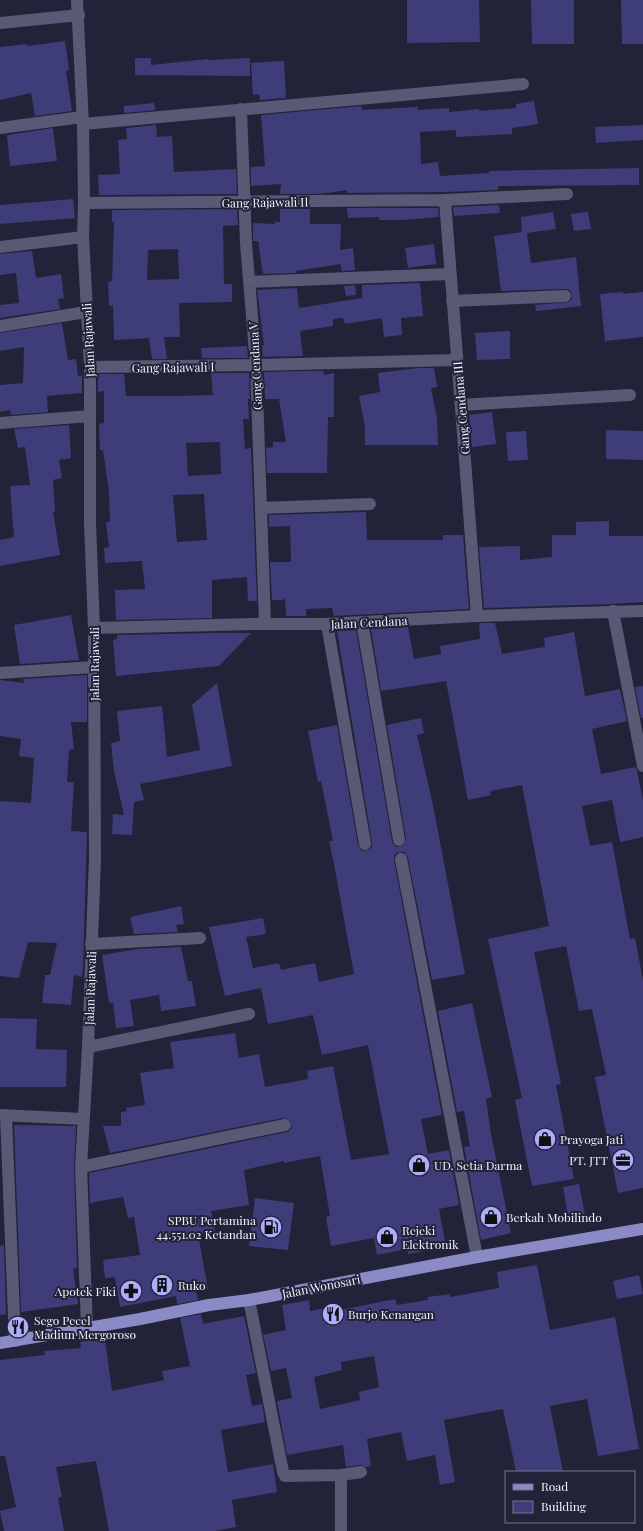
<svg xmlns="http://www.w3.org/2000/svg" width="643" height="1531" font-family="'Playfair Display',serif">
	<rect width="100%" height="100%" fill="#222238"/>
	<!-- building -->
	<path fill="#3f3c7a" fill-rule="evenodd" d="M407 0H479L480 42 407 43Z
		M531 0H574V44H532Z
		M621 0H643V44H622Z
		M65 41 69 70 66 71 72 111 35 116 31 93 0 100V47L27 44V46Z
		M135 58H151V65L208 59V60L250 58V76L135 75Z
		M284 61 286 98 260 100 259 94 253 95 251 63Z
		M534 101 538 124 512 128V134L456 137V130L420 132 421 164 438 162 440 176 489 173V171L639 168V185L498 186V190L445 192 347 193V190L320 194H280L281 184 251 186V167L265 166 261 115 361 106 362 110 418 107V110L449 108V112L479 109V111L516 108V104Z
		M154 103 155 110 124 113V106Z
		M156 125 157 137 172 136 174 172 236 169 237 194 99 195 98 175 120 174 118 140 127 139 126 128Z
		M643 125V140L596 143 595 127Z
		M53 128 57 161 10 166 7 135Z
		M73 199 75 218 0 224V205Z
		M499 205 500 213 454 216 453 207Z
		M347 208H438L439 217 401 220H379V217L348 218Z
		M237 209 238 225 223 226 224 284H232V302L179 303 180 337H164L167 359H152L149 338 114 340 113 305 109 306 108 282 112 281 114 222H112V210ZM178 249 179 279 147 280 148 250Z
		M280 209H310V224H341L340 250 353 248 355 270 342 271 340 262V264L296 271V273L263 274 258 241H253V223L275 224V222H280Z
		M553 212 556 229 527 233 531 263 576 257 581 306 536 311 535 305 569 302 572 299 571 292 569 290 565 289 501 291 494 236 522 232 521 217Z
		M588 212 591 229 574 231 571 214Z
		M434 244 436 264 408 268 405 248Z
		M32 251 36 278 61 274 64 298 58 299 60 309 0 318V305L19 303 16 273 0 275V254Z
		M420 283 423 316 401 318 402 335 384 337 382 318 345 324 343 318 333 319V326L300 331 303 356 263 357 262 345H264L257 290 297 288 299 308 362 298V285Z
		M355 285 356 295 346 296 344 286Z
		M623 292V294L643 292V337L605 341 600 294Z
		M62 323 68 360 76 359 78 376H82V393L47 396 48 412 11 415 10 410 0 412V385L23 383 24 347 0 351V333Z
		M510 331V359L477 360 475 333Z
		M247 346 248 358H202L201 348Z
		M418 368H434L437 387 431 388 437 419 438 445H365V427L359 396 380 392 378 373Z
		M305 371H323L324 375 334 373V417H328L327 473H267L266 448 273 447V442H286L279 399H265L264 372Z
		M211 373H249L250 399H248L249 419H243L245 449 251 448 257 601H248L247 577 212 580V618L116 620 115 590 145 589 142 561 105 563 104 548 109 547 106 522H110L109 492 103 450H100L99 424 104 423V391L98 392V374H124L126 396H175L213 395ZM220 442 221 474 188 476 186 443ZM204 494 207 540 177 542 173 495Z
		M492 412 496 444 472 447 469 415Z
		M69 425 71 458 59 460 62 478 53 480 55 512H53L60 555 0 566V540L14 537 10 486 30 485 25 447 18 448 14 429Z
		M606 430 643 431V460L606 459Z
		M526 431 528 460 508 461 506 432Z
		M366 512 367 540H443V535H463L469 609 334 616 332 608 306 609V616H286L285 598 283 600H272L270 562H291L290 526 269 527V515Z
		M609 521V536H643V602L610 604 484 608 479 547 520 546V560L552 557V535H576V522Z
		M71 615 79 660 20 664 14 625Z
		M479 623H495L502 654 545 647 544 638 574 632 585 696 620 689 627 721 592 729 601 774 636 767 643 800V837L620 842 612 800 582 806 590 846 612 842 630 939 635 938 643 980V1188L618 1193 595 1077 606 1075 592 1009 579 1011 566 946 534 952 561 1084 556 1085 574 1179 532 1186 515 1100 522 1098 488 939 549 926 522 785 490 791 491 795 468 800 446 681 381 691 371 629 408 627 414 659 441 654 440 646 480 639Z
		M356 630 392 841 394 845 397 847 404 845 406 839 387 725 421 718 424 733 417 735 433 805 465 974 432 980 408 858 404 852 396 853 394 856V860L442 1115 421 1119 428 1154 449 1150 459 1205 439 1209 446 1247 408 1254 407 1249 377 1255 374 1238 331 1246 326 1217 330 1216 320 1156 284 1163V1161L244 1170 249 1205 211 1211 215 1231 198 1234 208 1289 196 1292 198 1300 177 1304 176 1296 120 1307 115 1277 105 1278 103 1260 140 1255 134 1217 128 1218 123 1197 90 1203 89 1173 287 1132 290 1130 292 1127 290 1120 283 1118 110 1153 103 1126H121V1112L127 1111 126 1108 145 1105 140 1073 174 1068 170 1042 235 1033 239 1058 259 1054 265 1087 308 1079 307 1071 333 1066 351 1160 389 1154 368 1045 322 1055 313 1015 268 1024 261 988 225 996 209 927 263 918 266 934 246 937 253 968 279 963 281 970 315 963 319 982 354 974 334 864 329 841H333L321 781 318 782 308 731 337 725 358 845 362 851 369 850 372 847V843L337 631Z
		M213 633H251L219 666 116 676 113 640 117 639V635Z
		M87 675V722H71L74 749 69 750 67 782H74L71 831 87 832 83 968 82 977 74 975 71 1005 42 1003 45 975H50L57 943 28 942 19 978 0 976V801L31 803 34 758 19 756 21 739 0 736V680L24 683 23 679Z
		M217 683 232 766 140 784 144 800 134 802 132 835 112 834 113 814 124 815 114 771 111 743 120 741 117 711 162 706 167 757 200 750 192 705Z
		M643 686V718H641L635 687Z
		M181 906 184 924 176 925 178 932 134 934 130 917Z
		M181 947 188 981H192L196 1006 161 1011 159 995 130 1000 134 1026 116 1028 113 1002 109 1003 102 955 138 949Z
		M472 1003 492 1097 486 1099 491 1134 511 1233 481 1240 464 1147 470 1146 464 1111 457 1112 438 1011Z
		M0 1018 37 1019 36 1049 67 1050 66 1087H0Z
		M14 1125 76 1126 74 1167 77 1268 73 1269 78 1304 21 1312Z
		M579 1184 585 1215 568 1218 563 1187Z
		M255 1198 294 1203 288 1250 249 1246Z
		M4 1245 6 1314 0 1315V1246Z
		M537 1265 550 1330 615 1317 639 1449 598 1456 587 1399 550 1406 563 1472H516L503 1409 444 1420 455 1482 440 1485 435 1455 407 1461 401 1432 367 1439 371 1466 366 1467 360 1465 346 1467 343 1445 287 1455 277 1401 292 1398 286 1368 271 1371 263 1335 286 1330 282 1305 309 1300 310 1311 335 1306 336 1311 395 1299 397 1305 428 1300V1297L450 1294V1297L499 1288 497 1272ZM374 1356 379 1387 359 1392 360 1400 320 1409 314 1377 342 1370 341 1362Z
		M639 1275 643 1294 617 1299 613 1281Z
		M201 1314 203 1324 244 1316 256 1373 246 1375 252 1406 262 1404 265 1422 221 1430 228 1472 273 1464 277 1492 232 1500 236 1527 215 1531H109L96 1461 56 1467 62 1497 58 1498 64 1531H4L0 1511 16 1507 5 1456H0V1360L45 1355 44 1351 81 1348 80 1342 105 1339 112 1391 164 1380 162 1371 190 1366 180 1318Z"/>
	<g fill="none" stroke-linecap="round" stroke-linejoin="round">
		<!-- minor -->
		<path stroke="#585975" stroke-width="12" d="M77 0 83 124 84 203 83 237 90 367V523L94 628 95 859 88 1047 81 1167 87 1328
			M0 23 79 15
			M241 109 246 243 256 365 265 624
			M83 124 523 84
			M0 128 82 117
			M445 200 477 616
			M84 203 445 200 567 194
			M0 247 83 237
			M249 282 450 274
			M452 301 565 296
			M0 326 86 312
			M90 367 256 365 457 360
			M461 405 630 395
			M0 423 90 416
			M261 508 370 504
			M613 611 643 766
			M362 622 399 840
			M327 624 365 844
			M94 628 254 624H327L477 616 643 611
			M0 673 94 667
			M401 859 477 1257
			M91 944 200 938
			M88 1047 249 1014
			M0 1115 83 1119
			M6 1116 15 1341
			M81 1167 285 1125
			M249 1300 283 1472 285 1476 341 1475 361 1472
			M341 1531V1475"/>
		<!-- primary -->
		<path stroke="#8a8bc6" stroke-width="12" d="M0 1343 140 1319 209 1305 249 1300 477 1257 643 1229"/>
	</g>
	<!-- icons -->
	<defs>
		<g id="shop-disc" transform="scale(1.15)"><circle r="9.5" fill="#adaefb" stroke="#222238"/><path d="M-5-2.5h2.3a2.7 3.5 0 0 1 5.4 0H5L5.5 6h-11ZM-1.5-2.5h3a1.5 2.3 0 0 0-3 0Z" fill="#111"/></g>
		<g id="office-disc" transform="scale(1.15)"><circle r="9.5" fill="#adaefb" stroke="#222238"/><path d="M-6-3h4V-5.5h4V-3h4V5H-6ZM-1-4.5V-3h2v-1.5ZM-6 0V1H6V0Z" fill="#111"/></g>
		<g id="fuel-disc" transform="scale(1.15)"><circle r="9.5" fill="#adaefb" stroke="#222238"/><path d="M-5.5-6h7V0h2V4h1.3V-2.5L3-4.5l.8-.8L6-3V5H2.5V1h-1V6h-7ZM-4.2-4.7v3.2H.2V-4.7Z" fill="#111"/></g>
		<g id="building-disc" transform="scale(1.15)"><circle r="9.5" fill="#adaefb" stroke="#222238"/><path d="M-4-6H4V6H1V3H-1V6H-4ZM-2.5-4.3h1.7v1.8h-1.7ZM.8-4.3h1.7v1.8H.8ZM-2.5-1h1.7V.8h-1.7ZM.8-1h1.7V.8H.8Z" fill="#111"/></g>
		<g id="pharmacy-disc" transform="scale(1.15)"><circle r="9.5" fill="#adaefb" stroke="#222238"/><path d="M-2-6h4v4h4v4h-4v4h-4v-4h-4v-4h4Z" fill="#111"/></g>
		<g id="restaurant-disc" transform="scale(1.15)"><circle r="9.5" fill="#adaefb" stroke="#222238"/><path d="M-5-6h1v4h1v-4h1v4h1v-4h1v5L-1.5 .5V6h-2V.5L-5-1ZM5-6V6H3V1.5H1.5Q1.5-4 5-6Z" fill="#111"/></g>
	</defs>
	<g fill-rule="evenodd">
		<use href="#shop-disc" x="545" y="1139"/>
		<use href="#office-disc" x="623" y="1160"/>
		<use href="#shop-disc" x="419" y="1165"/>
		<use href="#shop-disc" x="491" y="1217"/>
		<use href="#fuel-disc" x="271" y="1227"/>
		<use href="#shop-disc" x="387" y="1237"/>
		<use href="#building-disc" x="162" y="1285"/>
		<use href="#pharmacy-disc" x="131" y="1291"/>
		<use href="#restaurant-disc" x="333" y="1314"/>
		<use href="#restaurant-disc" x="18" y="1327"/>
	</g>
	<g text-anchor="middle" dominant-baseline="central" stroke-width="4" stroke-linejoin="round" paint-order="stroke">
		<!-- street labels -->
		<g font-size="12" fill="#f2f3ff" stroke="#222238">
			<text transform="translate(265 202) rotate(-1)">Gang Rajawali II</text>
			<text transform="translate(88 340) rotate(-93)">Jalan Rajawali</text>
			<text transform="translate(255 366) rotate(-93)">Gang Cendana V</text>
			<text transform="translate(173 367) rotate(-1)">Gang Rajawali I</text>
			<text transform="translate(461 408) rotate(-95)">Gang Cendana III</text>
			<text transform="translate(369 622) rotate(-3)">Jalan Cendana</text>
			<text transform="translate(94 664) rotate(-90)">Jalan Rajawali</text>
			<text transform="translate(90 988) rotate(-88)">Jalan Rajawali</text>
			<text transform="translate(321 1286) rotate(-11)">Jalan Wonosari</text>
		</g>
		<!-- poi labels -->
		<g font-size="12" fill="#f2f3ff" stroke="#222238" text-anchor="start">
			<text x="560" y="1139">Prayoga Jati</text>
			<text x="608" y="1160" text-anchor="end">PT. JTT</text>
			<text x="434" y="1165">UD. Setia Darma</text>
			<text x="506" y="1217">Berkah Mobilindo</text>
			<text x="256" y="1220" text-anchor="end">SPBU Pertamina<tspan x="256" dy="14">44.551.02 Ketandan</tspan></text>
			<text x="402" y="1230">Rejeki<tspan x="402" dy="14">Elektronik</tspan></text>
			<text x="178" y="1285">Ruko</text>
			<text x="116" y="1291" text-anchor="end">Apotek Fiki</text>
			<text x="348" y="1314">Burjo Kenangan</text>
			<text x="34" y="1320">Sego Pecel<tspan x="34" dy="14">Madiun Mergoroso</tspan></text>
		</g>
	</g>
	<!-- legend -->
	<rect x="505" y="1471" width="130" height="52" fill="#222238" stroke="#757688"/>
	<rect x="513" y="1484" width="20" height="6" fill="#8a8bc6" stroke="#757688"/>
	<text x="541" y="1491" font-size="12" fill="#f2f3ff">Road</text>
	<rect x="513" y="1501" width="20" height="12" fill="#3f3c7a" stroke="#757688"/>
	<text x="541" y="1511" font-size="12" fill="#f2f3ff">Building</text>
</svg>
